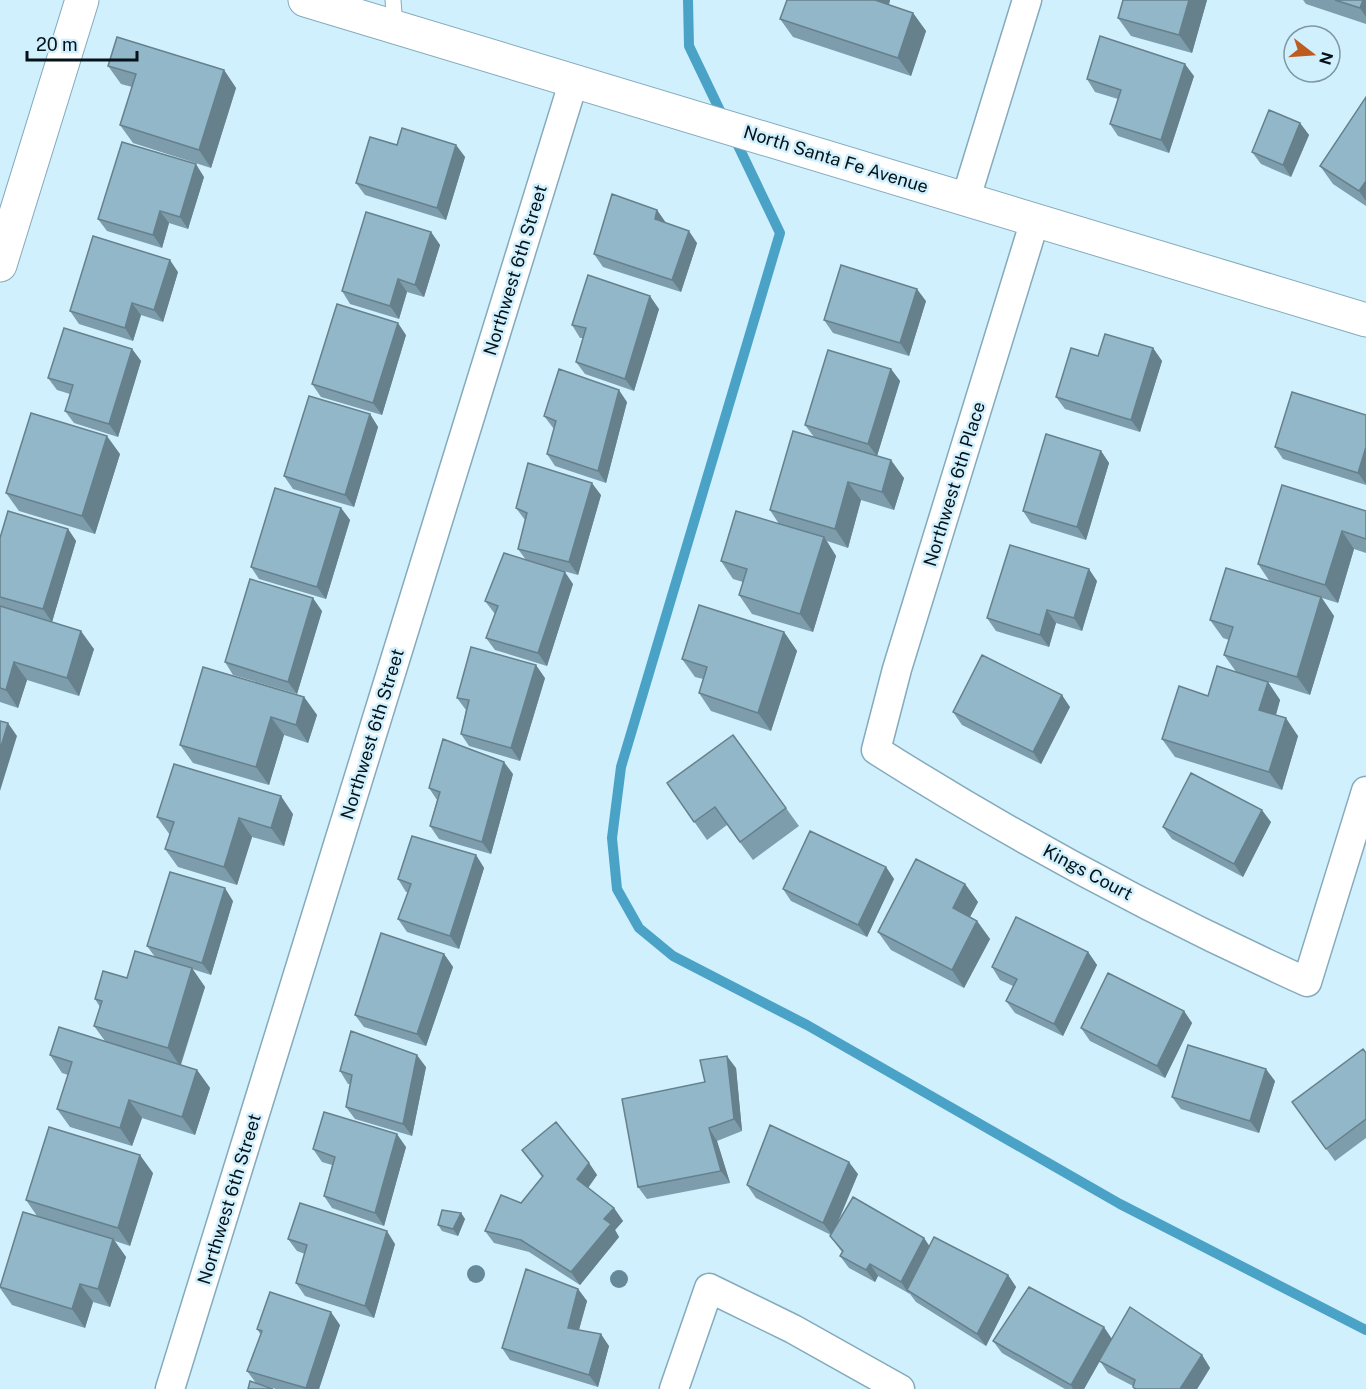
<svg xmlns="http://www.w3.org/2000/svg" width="1366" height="1389" font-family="'Public Sans',sans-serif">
	<rect width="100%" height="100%" fill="#d0f0fe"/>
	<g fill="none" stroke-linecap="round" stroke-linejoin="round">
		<!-- stream -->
		<path stroke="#4aa3c7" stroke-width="10" d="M688 0 689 46 724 119
			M733 135 780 233 621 767 612 838 617 889 639 928 673 956 807 1025 1120 1204 1366 1330"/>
		<!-- service casing -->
		<g stroke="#84aabb" stroke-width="17">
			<path id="service" d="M393 0 395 27"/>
		</g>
		<!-- minor casing -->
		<g stroke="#84aabb" stroke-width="31">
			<path id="minor" d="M966 198 1027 0
				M1035 220 897 669 876 750C1013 837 1159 915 1307 982L1366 791
				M170 1389 574 80
				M674 1389 709 1288 793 1329 900 1389"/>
		</g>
		<!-- tertiary casing -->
		<g stroke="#84aabb" stroke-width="35">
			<path id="tertiary" d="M0 265 82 0"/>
		</g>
		<!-- secondary casing -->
		<g stroke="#84aabb" stroke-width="35">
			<path id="secondary" d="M305 0 1366 320"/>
		</g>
		<!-- service -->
		<use href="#service" stroke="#fff" stroke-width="15"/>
		<!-- minor -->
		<use href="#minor" stroke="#fff" stroke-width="28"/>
		<!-- tertiary -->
		<use href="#tertiary" stroke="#fff" stroke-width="33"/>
		<!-- secondary -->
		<use href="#secondary" stroke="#fff" stroke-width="33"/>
	</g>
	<!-- trees -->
	<g fill="#658998">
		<circle cx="476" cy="1274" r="9"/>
		<circle cx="619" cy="1279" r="9"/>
	</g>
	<!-- wall -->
	<path fill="#7d9dac" d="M787 0H890L889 5 913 13 926 31 911 76 793 37 780 19Z
		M1207 0 1192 53 1131 36 1118 18Z
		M1303 0H1366V24L1306 4Z
		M108 66 224 70 236 88 211 168 133 143 120 125 132 87 121 84Z
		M1194 76 1169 153 1118 136 1110 124 1118 99 1095 92 1087 79Z
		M1366 97V206L1333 184 1320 166Z
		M1300 123 1309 135 1291 177 1261 164 1252 152Z
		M397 145H456L465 157 446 220 365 195 356 183Z
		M204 177 188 229 169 223 162 248 107 231 98 219Z
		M657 210 666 223 697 243 681 292 603 267 594 254Z
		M431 232 440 245 424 297 407 292 399 319 350 304 342 291Z
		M178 272 163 322 141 315 133 341 79 324 70 311Z
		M926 301 909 356 833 333 824 320Z
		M659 309 634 391 585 374 576 362 583 338H580L572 325Z
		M406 335 382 415 321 397 312 384Z
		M1153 348 1162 361 1140 432 1065 409 1056 397 1098 356Z
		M132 349 141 361 118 437 74 423 65 411 70 394 57 390 48 378Z
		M891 369 900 381 877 456 904 478 894 510 861 500 848 548 827 541 836 556 813 632 752 614 739 595 743 582 733 579 721 561 779 524 770 510 814 437 805 425Z
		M627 402 606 483 555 466 547 454 554 429 544 416Z
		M370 414 378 427 354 507 293 489 284 476Z
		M1366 415V485L1283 459 1275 447Z
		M1101 451 1109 463 1086 540 1031 523 1023 511Z
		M120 454 95 534 19 511 6 493Z
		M601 495 578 575 549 567 573 584 547 666 495 650 486 638 495 614 485 601 526 560 518 549 525 520 516 508Z
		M341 508 350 520 326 599 259 579 251 567Z
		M1366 511V553L1354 549 1338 603 1322 598 1334 616 1310 695 1268 682 1280 700 1276 715 1298 736 1282 790 1175 757 1162 739 1208 696 1237 673 1224 655 1229 640 1223 638 1210 620 1270 582 1258 564Z
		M68 529 76 541 52 622 94 649 79 696 27 680 18 708 0 702V538Z
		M1097 581 1082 631 1056 623 1049 647 996 631 987 618Z
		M322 611 297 694 233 675 225 662Z
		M784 632 797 651 771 731 711 711 699 693 703 679 695 677 682 659Z
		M545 678 520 761 469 746 461 734 466 710 457 698Z
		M304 697 317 715 308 743 284 735 269 785 193 763 180 745Z
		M1070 707 1041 764 962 725 953 712Z
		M513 774 491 854 439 839 430 826 437 800 429 788Z
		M667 783 786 808 799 826 753 860 727 825 707 840Z
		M293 814 284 846 252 837 237 885 178 867 165 849 170 835 157 817Z
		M1271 822 1243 877 1172 839 1163 827Z
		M476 855 484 868 459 949 407 932 398 919 408 892H406L398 879Z
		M886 867 894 879 867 937 791 901 783 889Z
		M965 884 978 902 970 917 977 921 990 939 964 988 891 950 878 932Z
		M233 901 211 975 192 969 205 987 181 1065 197 1070 210 1088 195 1135 142 1118 132 1146 70 1127 57 1109 68 1075 62 1073 50 1055 105 1041 94 1026 100 1007 95 999 127 978 155 957 147 946Z
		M1088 952 1097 965 1063 1036 1015 1013 1006 1001 1013 986 1000 980 992 967Z
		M444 954 453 967 426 1046 364 1027 355 1015Z
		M1184 1011 1192 1023 1165 1078 1090 1041 1081 1028Z
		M1366 1053V1138L1335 1161 1292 1102Z
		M426 1067 412 1136 355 1119 346 1107 350 1084H348L340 1071Z
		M736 1068 742 1131 717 1141 730 1183 647 1199 638 1187 705 1082Z
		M1275 1081 1259 1133 1181 1109 1172 1097Z
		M406 1147 384 1226 332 1208 324 1196 332 1165 322 1162 313 1149Z
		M522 1150 589 1163 597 1175 588 1188 614 1208 623 1221 615 1230 619 1237 580 1285 529 1252 494 1243 485 1231 521 1203 542 1177Z
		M153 1173 130 1246 115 1241 126 1257 110 1307 93 1302 85 1328 12 1305 0 1288 37 1216 26 1200Z
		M858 1174 836 1227 924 1238 929 1246 1008 1275 1016 1287 986 1346 916 1302 910 1294 878 1276 875 1282 849 1268 840 1256 842 1252 830 1236 831 1235 756 1198 747 1185Z
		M461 1213 465 1219 458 1236 442 1231 438 1225Z
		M288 1239 395 1244 374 1318 305 1296 296 1283 305 1254 297 1251Z
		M578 1289 587 1301 579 1330 609 1346 598 1387 510 1360 502 1348Z
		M340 1325 319 1389H276L256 1383 247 1371 261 1335 257 1329Z
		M1112 1339 1202 1355 1210 1368 1197 1389H1134L1133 1386 1108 1373 1100 1361 1084 1389H1065L1002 1353 993 1341Z"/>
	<!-- shaded-wall -->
	<path fill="#66808c" d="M873 0H890L885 17Z
		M1189 0H1207L1192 53 1179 35Z
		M1363 0H1366V17L1360 8Z
		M913 13 926 31 911 76 898 58Z
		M1185 64 1194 76 1169 153 1161 140Z
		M224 70 236 88 211 168 199 150Z
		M1300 123 1309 135 1291 177 1283 165Z
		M456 145 465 157 446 220 437 208Z
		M196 164 204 177 188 229 180 217Z
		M1366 181V201L1359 191Z
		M657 210 666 223 655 219Z
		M160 211 169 223 162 248 153 235Z
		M689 231 697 243 681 292 672 280Z
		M431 232 440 245 424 297 415 285Z
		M170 260 178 272 163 322 154 310Z
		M398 279 407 292 399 319 390 306Z
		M917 289 926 301 909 356 900 343Z
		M650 296 659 309 634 391 625 379Z
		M132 303 141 315 133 341 125 328Z
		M398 323 406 335 382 415 373 403Z
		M1153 348 1162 361 1140 432 1131 420Z
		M132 349 141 361 118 437 109 424Z
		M891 369 900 381 877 456 868 444Z
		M619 390 627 402 606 483 598 471Z
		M370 414 378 427 354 507 345 495Z
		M107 436 120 454 95 534 82 516Z
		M1366 447V484L1358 473Z
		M1101 451 1109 463 1086 540 1077 527Z
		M891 460 904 478 894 510 882 492Z
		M848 482 861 500 848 548 835 529Z
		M592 483 601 495 578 575 569 562Z
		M341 508 350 520 326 599 317 587Z
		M68 529 76 541 52 622 43 609Z
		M1342 531 1354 549 1338 603 1325 585Z
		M824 537 836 556 813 632 800 614Z
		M1089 569 1097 581 1082 631 1074 618Z
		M565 572 573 584 547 666 538 653Z
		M1321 597 1334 616 1310 695 1297 677Z
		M313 598 322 611 297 694 288 682Z
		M1047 610 1056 623 1049 647 1040 635Z
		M81 631 94 649 79 696 67 678Z
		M784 632 797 651 771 731 758 713Z
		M14 662 27 680 18 708 6 690Z
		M536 665 545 678 520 761 511 748Z
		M1268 682 1280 700 1272 728 1259 710Z
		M1062 695 1070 707 1041 764 1033 752Z
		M304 697 317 715 308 743 296 725Z
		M271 717 284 735 269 785 256 767Z
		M1286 718 1298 736 1282 790 1269 772Z
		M8 723 17 736 0 791V750Z
		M504 762 513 774 491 854 482 842Z
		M281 796 293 814 284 846 271 828Z
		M1262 810 1271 822 1243 877 1234 864Z
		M239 818 252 837 237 885 224 867Z
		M476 855 484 868 459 949 450 936Z
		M886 867 894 879 867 937 858 925Z
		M965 884 978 902 965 926 953 908Z
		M225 888 233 901 211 975 202 963Z
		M977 921 990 939 964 988 952 970Z
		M1088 952 1097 965 1063 1036 1054 1024Z
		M444 954 453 967 426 1046 417 1034Z
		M192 968 205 987 180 1066 168 1048Z
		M1184 1011 1192 1023 1165 1078 1157 1066Z
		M417 1055 426 1067 412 1136 403 1124Z
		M727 1056 736 1068 742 1131 734 1119Z
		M1266 1069 1275 1081 1259 1133 1250 1121Z
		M197 1070 210 1088 195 1135 182 1117Z
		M129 1100 142 1118 132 1146 120 1128Z
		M709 1128 717 1141 730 1183 721 1171Z
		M397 1134 406 1147 384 1226 375 1213Z
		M140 1155 153 1173 130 1246 118 1228Z
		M849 1162 858 1174 832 1235 823 1223Z
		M589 1163 597 1175 585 1192 577 1179Z
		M614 1208 623 1221 615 1230 619 1237 580 1285 571 1272 604 1219Z
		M461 1213 465 1219 458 1236 453 1229Z
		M387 1231 395 1244 374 1318 365 1306Z
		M924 1238 932 1250 907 1290 909 1294 901 1282Z
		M113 1239 126 1257 110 1307 98 1289Z
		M870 1264 878 1276 875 1282 866 1270Z
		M1008 1275 1016 1287 986 1346 977 1334Z
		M80 1284 93 1302 85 1328 72 1309Z
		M578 1289 587 1301 576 1340 568 1328Z
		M331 1312 340 1325 319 1389H307L306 1388Z
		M1104 1327 1112 1339 1084 1389H1073L1071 1385Z
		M601 1334 609 1346 598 1387 589 1375Z
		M1202 1355 1210 1368 1197 1389H1180Z"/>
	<!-- building -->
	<path fill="#91b7c8" stroke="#66808c" stroke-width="1.5" d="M787 0H875L913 13 898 58 780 19Z
		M1123 0H1189L1179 35 1118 18Z
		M1335 0H1363L1360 8Z
		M1100 36 1185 64 1161 140 1110 124 1121 90 1087 79Z
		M117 37 224 70 199 150 120 125 136 74 108 66Z
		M1366 97V181L1359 191 1320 166Z
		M1269 110 1300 123 1283 165 1252 152Z
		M402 128 456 145 437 208 356 183 370 137 397 145Z
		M122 142 196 164 180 217 160 211 153 235 98 219Z
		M612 194 657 210 655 219 689 231 672 280 594 254Z
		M366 212 431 232 415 285 398 279 390 306 342 291Z
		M93 236 170 260 154 310 132 303 125 328 70 311Z
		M841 265 917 289 900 343 824 320Z
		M588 275 650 296 625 379 576 362 586 328 572 325Z
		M337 304 398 323 373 403 312 384Z
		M64 328 132 349 109 424 65 411 73 385 48 378Z
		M1105 334 1153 348 1131 420 1056 397 1071 348 1098 356Z
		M828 350 891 369 868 444 805 425Z
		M559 369 619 390 598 471 547 454 556 421 544 416Z
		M1292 392 1366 415V447L1358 473 1275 447Z
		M309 396 370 414 345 495 284 476Z
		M31 413 107 436 82 516 6 493Z
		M793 431 891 460 882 492 848 482 835 529 770 510Z
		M1046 434 1101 451 1077 527 1023 511Z
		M528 463 592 483 569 562 518 549 527 513 516 508Z
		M1282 485 1366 511V539L1342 531 1325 585 1258 564Z
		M275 488 341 508 317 587 251 567Z
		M8 511 68 529 43 609 0 597V538Z
		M736 511 824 537 800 614 739 595 747 569 721 561Z
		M1010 545 1089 569 1074 618 1047 610 1040 635 987 618Z
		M504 553 565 572 538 653 486 638 498 606 485 601Z
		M1226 568 1321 597 1297 677 1224 655 1233 627 1210 620Z
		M250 579 313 598 288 682 225 662Z
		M699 605 784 632 758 713 699 693 707 667 682 659Z
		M0 606 81 631 67 678 14 662 6 690 0 688Z
		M471 647 536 665 511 748 461 734 469 700 457 698Z
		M982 655 1062 695 1033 752 953 712Z
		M1217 666 1268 682 1259 710 1286 718 1269 772 1162 739 1179 686 1208 696Z
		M203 667 304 697 296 725 271 717 256 767 180 745Z
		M0 721 8 723 0 750Z
		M733 735 786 808 740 842 715 807 694 822 667 783Z
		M443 739 504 762 482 842 430 826 440 792 429 788Z
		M174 764 281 796 271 828 239 818 224 867 165 849 174 822 157 817Z
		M1191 773 1262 810 1234 864 1163 827Z
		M810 831 886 867 858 925 783 889Z
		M412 836 476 855 450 936 398 919 411 884 398 879Z
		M916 859 965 884 953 908 977 921 952 970 878 932Z
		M170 872 225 888 202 963 147 946Z
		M1016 917 1088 952 1054 1024 1006 1001 1017 979 992 967Z
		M381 933 444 954 417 1034 355 1015Z
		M135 951 192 968 168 1048 94 1026 102 1001 95 999 103 971 127 978Z
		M1108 973 1184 1011 1157 1066 1081 1028Z
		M59 1027 197 1070 182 1117 129 1100 120 1128 57 1109 72 1062 50 1055Z
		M351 1031 417 1055 403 1124 346 1107 352 1075 340 1071Z
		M1188 1045 1266 1069 1250 1121 1172 1097Z
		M1363 1049 1366 1053V1119L1326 1149 1292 1102Z
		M727 1056 734 1119 709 1128 721 1171 638 1187 622 1099 705 1082 700 1060Z
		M324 1112 397 1134 375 1213 324 1196 335 1157 313 1149Z
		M556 1122 589 1163 577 1179 614 1208 604 1219 611 1224 571 1272 521 1240 485 1231 501 1195 521 1203 543 1176 522 1150Z
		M770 1125 849 1162 823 1223 747 1185Z
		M49 1127 140 1155 118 1228 26 1200Z
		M853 1197 924 1238 901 1282 870 1264 866 1270 840 1256 843 1251 830 1236Z
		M300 1203 387 1231 365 1306 296 1283 307 1245 288 1239Z
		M442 1210 461 1213 453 1229 438 1225Z
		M23 1212 113 1239 98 1289 80 1284 72 1309 0 1287Z
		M934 1237 1008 1275 977 1334 907 1290Z
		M526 1269 578 1289 568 1328 601 1334 589 1375 502 1348Z
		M1029 1287 1104 1327 1071 1385 993 1341Z
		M270 1292 331 1312 306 1388 247 1371 262 1331 257 1329Z
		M1130 1307 1202 1355 1180 1389H1136L1133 1387 1135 1380 1099 1361Z
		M250 1381 273 1389H248Z"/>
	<g text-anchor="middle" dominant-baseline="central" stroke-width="5" stroke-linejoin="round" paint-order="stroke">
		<!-- street labels -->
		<g font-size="18" fill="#051319" stroke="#d0f0fe">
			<text transform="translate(836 159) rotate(17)">North Santa Fe Avenue</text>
			<text transform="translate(515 270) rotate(-73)">Northwest 6th Street</text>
			<text transform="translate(954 484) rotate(-73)">Northwest 6th Place</text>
			<text transform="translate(372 734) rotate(-73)">Northwest 6th Street</text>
			<text transform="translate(1088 872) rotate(28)">Kings Court</text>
			<text transform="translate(229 1199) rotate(-73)">Northwest 6th Street</text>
		</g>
	</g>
	<!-- north arrow -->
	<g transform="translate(1312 54) rotate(107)"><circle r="28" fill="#d0f0fe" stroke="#7f98a2" stroke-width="1.5"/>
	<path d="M0-4.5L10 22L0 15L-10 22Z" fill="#be5b21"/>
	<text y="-9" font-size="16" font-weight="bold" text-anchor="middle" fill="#051319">N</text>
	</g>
	<!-- scale -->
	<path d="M27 51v9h110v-9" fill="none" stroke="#051319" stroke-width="3"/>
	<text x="36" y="51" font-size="18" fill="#051319" stroke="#d0f0fe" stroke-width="4.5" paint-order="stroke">20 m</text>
</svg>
